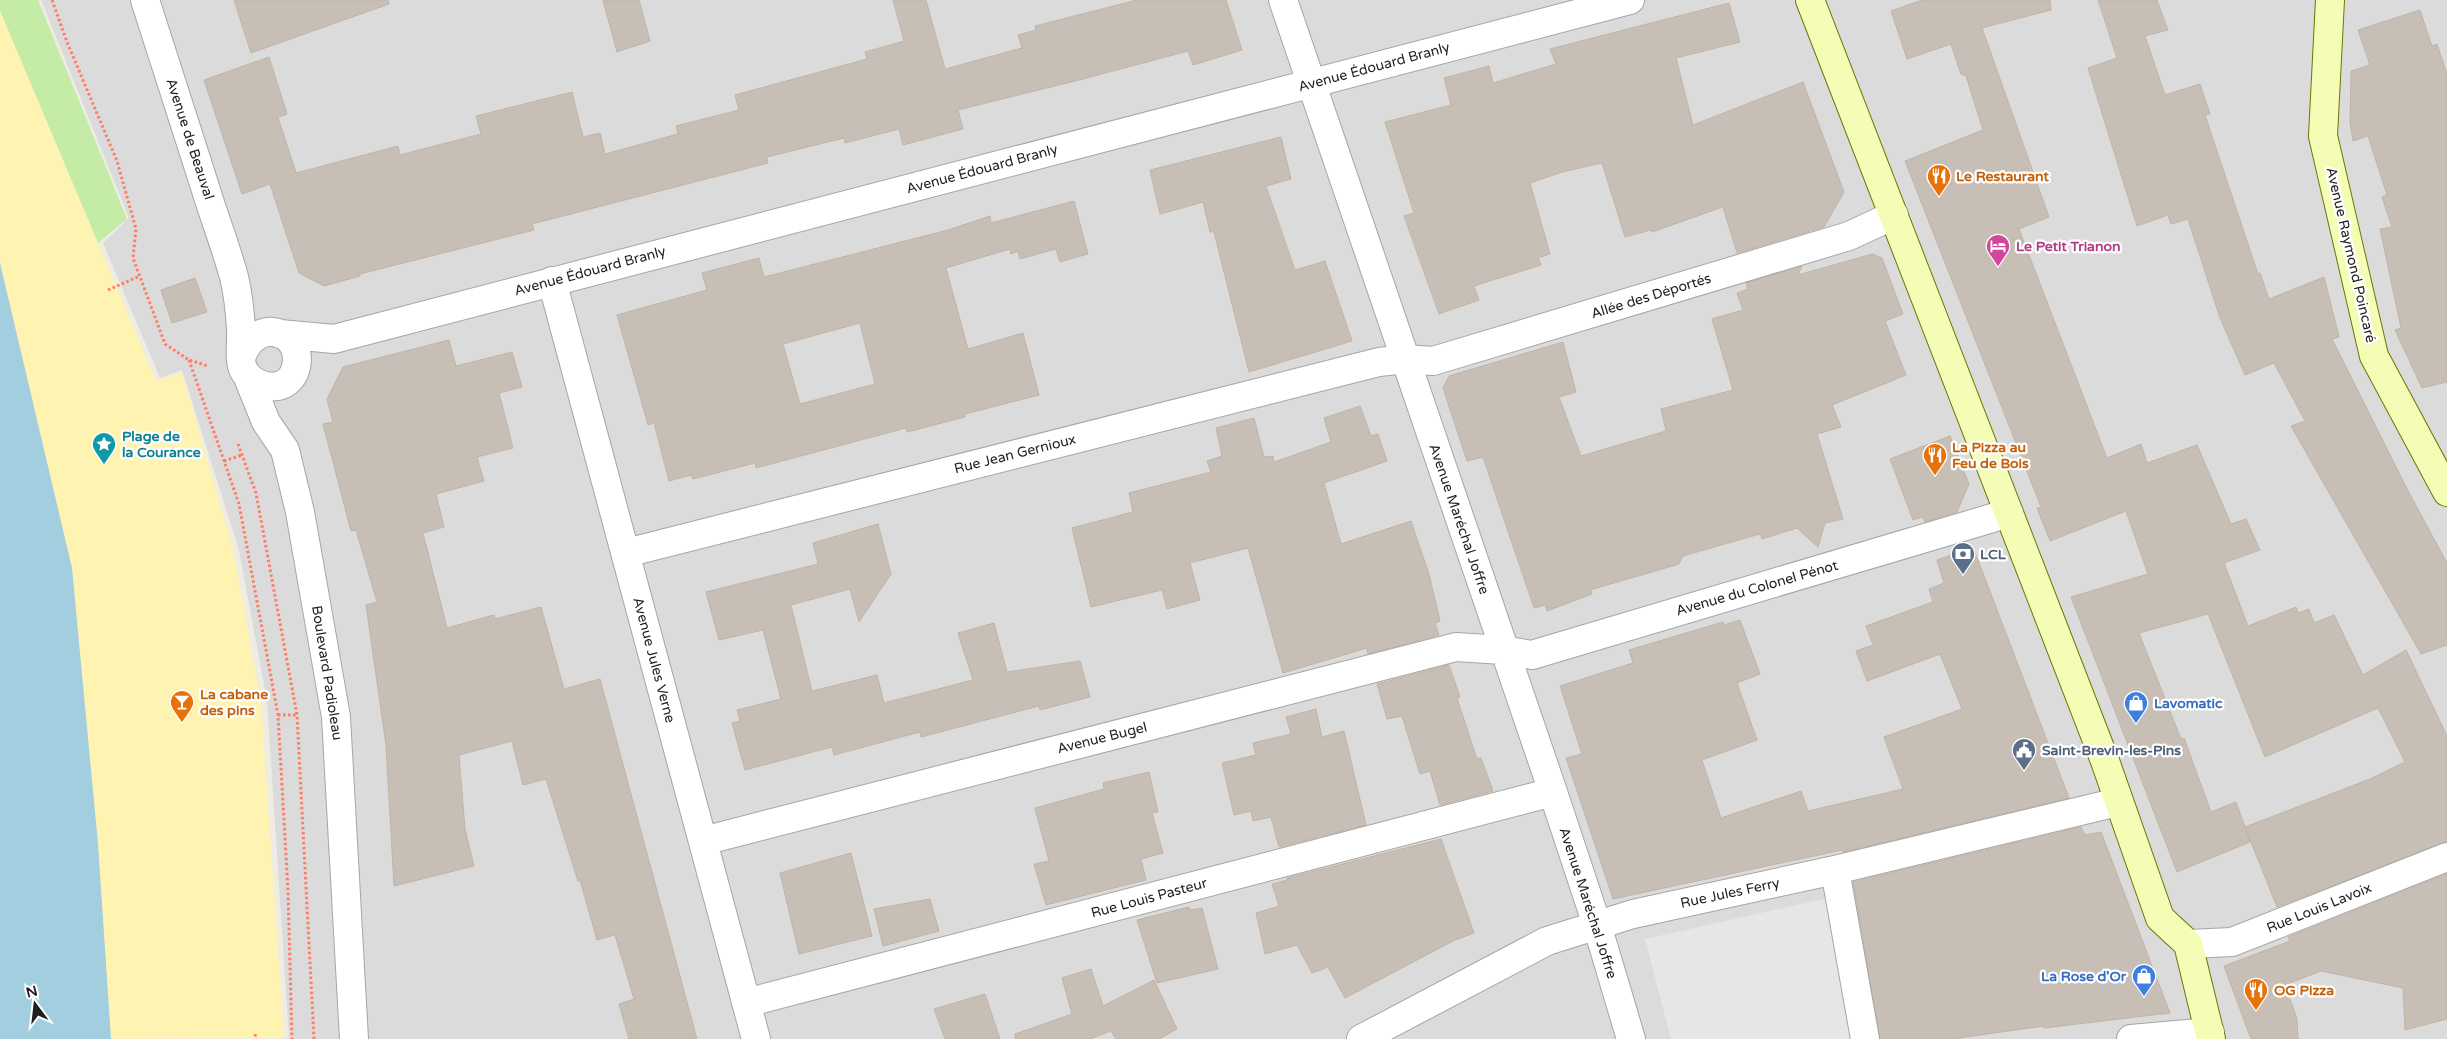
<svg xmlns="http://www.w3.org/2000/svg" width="2447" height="1039" font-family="'Varela Round',sans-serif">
	<rect width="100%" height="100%" fill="#efece3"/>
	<!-- residential -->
	<path fill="#dcdbdb" d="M41 0H2447V1039H281L289 1038 267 701 239 550 182 370 160 378 103 243 129 218Z"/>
	<!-- grass -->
	<path fill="#c5eca7" d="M0 0H38L127 219 98 243 0 11Z"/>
	<!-- sand -->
	<path fill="#fff3b2" d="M0 11 156 381 182 373 233 549 261 702 284 1038 0 1039Z"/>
	<!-- parking -->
	<path fill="#e6e6e6" d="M1828 898 1851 1039H1671L1645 939Z"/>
	<!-- water -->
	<path fill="#a2cedf" d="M0 263 72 568 98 844 111 1039H0Z"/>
	<!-- building -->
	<path fill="#c7bfb6" stroke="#c2b3a5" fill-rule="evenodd" d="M234 0H388L389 4 251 53Z
		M603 0H639L650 41 617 52Z
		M893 0H926L945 69 1022 48 1018 35 1036 30 1035 26 1137 0H1226L1242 50 1193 65 1188 51 1083 79 958 110 963 129 903 145 899 129 845 143 844 138 767 157 768 163 532 224 534 230 360 274V276L324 286 299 273 270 184 242 194 204 80 269 57 287 114 278 117 296 173 398 146 400 155 481 134 476 116 572 92 583 137 600 133 605 154 678 134 676 126 739 110 735 95 867 59 865 52 904 41Z
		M1922 0H2050L2051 10 1982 28 2049 217 2019 229 2107 458 2141 444 2147 463 2197 445 2231 524 2246 519 2260 550 2224 563 2248 626 2296 607 2298 613 2309 609 2314 623 2334 615 2363 675 2406 650 2447 736V842L2277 907 2245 827 2250 842 2177 872 2071 597 2148 574 2126 511 2050 541 2037 508 2041 507 1905 161 1983 130 1966 76 1961 74 1951 44 1907 59 1891 11ZM2208 614 2265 757 2378 708 2405 762 2370 779 2245 827 2236 802 2211 812 2184 738 2181 739 2139 633Z
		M2098 0H2157L2168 30 2145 36 2165 95 2200 84 2210 114 2205 115 2258 274 2260 273 2269 299 2324 277 2339 337 2332 339 2406 487 2447 563V645L2421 654 2291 426 2305 421 2274 363 2245 375 2220 318 2188 219 2171 224 2168 215 2137 226 2088 68 2117 58Z
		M1729 3 1740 42 1676 58 1693 125 1803 82 1844 192 1824 227 1737 253 1723 207 1652 232 1651 230 1625 237 1602 163 1562 172 1530 183 1550 254 1538 258 1541 265 1474 286 1479 300 1439 314 1404 216 1414 213 1385 122 1451 105 1444 78 1489 66 1493 83 1556 64 1550 49Z
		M2420 10 2432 46 2437 44 2447 74V382L2422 388 2395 330 2401 328 2380 229 2392 227 2382 197 2387 195 2368 136 2353 141 2350 123 2351 71 2370 65 2358 30Z
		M1281 137 1291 179 1266 186 1295 270 1325 261 1352 341 1249 372 1214 232H1210L1203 202 1160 214 1150 170Z
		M1074 201 1088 254 1060 262 1056 249 1020 259 1018 251 1011 254 1010 249 946 268 968 349 1023 333 1039 395 965 414V417L907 432 906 428 756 468 755 463 693 479 691 475 669 481 654 423 648 425 617 315 707 290 702 273 759 258 764 277 948 230 990 216 991 223ZM860 323 875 384 800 404 783 344Z
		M1872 254 1882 258 1903 314 1885 321 1906 375 1832 405 1841 427 1817 434 1843 519 1825 523 1818 547 1797 528 1762 539 1760 534 1683 556 1679 564 1590 590 1592 594 1547 611 1545 605 1534 608 1483 457 1467 461 1443 388 1449 376 1563 342 1576 392 1559 397 1581 456 1666 431 1661 409 1733 390 1712 319 1743 310 1737 293 1748 289 1746 283 1802 266 1798 275Z
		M195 278 207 312 172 323 161 290Z
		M449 340 456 366 512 352 522 387 499 393 513 448 477 457 484 481 436 494 444 527 423 533 447 628 494 615 495 619 541 607 564 689 600 679 697 1039H629L619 1004 634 999 615 935 597 940 580 880 578 881 546 779 523 785 512 741 459 755 465 829 474 866 394 886 386 745 366 605 377 602 356 530 351 531 323 424 333 422 327 399 343 367Z
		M1360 406 1371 436 1378 434 1387 461 1324 483 1341 544 1411 521 1429 574 1440 621 1435 623 1439 635 1368 654 1367 648 1283 673 1248 548 1190 563 1200 600 1167 609 1162 590 1091 607 1072 528 1133 512 1129 493 1211 472 1207 461 1222 456 1216 428 1254 418 1264 457 1273 456 1274 462 1331 442 1324 418Z
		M1950 436 1969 484 1957 512 1925 522 1923 517 1913 520 1890 459Z
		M878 524 891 574 859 622 850 589 791 605 812 691 877 675 884 703 973 680 958 633 994 623 1007 672 1080 661 1090 697 1040 710 1039 706 921 737 920 732 834 755 832 747 745 770 732 723 740 721 737 710 781 699 763 630 719 640 706 592 818 564 813 543Z
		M1973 547 2069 798 1843 852 1842 850 1613 899 1566 758 1582 754 1560 686 1633 663 1629 650 1723 622 1724 625 1740 620 1760 674 1737 683 1757 740 1702 760 1721 818 1801 791 1808 811 1903 789 1884 737 1962 709 1940 654 1867 681 1856 651 1873 645 1866 626 1933 602 1929 589 1944 583 1937 560Z
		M1449 665 1460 697 1457 698 1477 759 1481 758 1493 791 1440 805 1430 771 1420 774 1402 716 1387 719 1377 684Z
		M1316 709 1322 737 1344 731 1366 825 1279 847 1271 817 1253 821 1251 811 1234 815 1222 763 1256 755 1253 743 1291 734 1286 717Z
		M1149 772 1158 812 1152 813 1163 853 1141 859 1146 880 1046 905 1034 864 1049 861 1035 808 1104 789 1103 783Z
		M2081 827 2085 835 2101 832 2170 1013 2044 1028V1026L1952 1039H1880L1853 882Z
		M1441 839 1474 933 1453 941 1345 998 1328 967 1312 973 1297 945 1265 954 1256 913 1279 906 1272 884 1287 880V878Z
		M851 853 872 936 799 954 780 873Z
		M2447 874V1019L2405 1030 2403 988 2321 971 2285 985 2297 1019 2298 1039H2251L2224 966 2290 941 2288 937Z
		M930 899 939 931 883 946 874 909Z
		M1189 907 1190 910 1202 908 1218 969 1157 983 1137 920Z
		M1091 969 1103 1006 1154 980 1177 1029 1159 1039H1116L1111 1031 1090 1039H1015V1034L1072 1014 1062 978Z
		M985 994 1000 1039H945L934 1009Z"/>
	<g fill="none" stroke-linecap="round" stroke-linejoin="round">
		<!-- street casing -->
		<g stroke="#a5a5a5" stroke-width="30">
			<path id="street" d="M145 0C165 62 185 125 205 187 214 217 226 247 234 277 238 293 240 313 241 329 242 341 238 360 244 371 256 391 290 394 296 367 304 332 258 315 242 355
				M1283 0 1553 792 1597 925 1631 1039
				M552 281 756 1039
				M280 334 334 339 1630 0
				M249 380 266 422 285 450 300 512 336 717 354 1039
				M626 553 1379 362 1405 359 1433 361 1849 236 1894 215
				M703 841 1456 647 1503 650 1532 655 2009 513
				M1835 870 1865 1039
				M2188 944 2232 942 2447 857
				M746 1003 1553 792
				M1361 1039 1547 941 1633 914 1835 870 2118 802
				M2131 1039 2210 1032"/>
		</g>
		<!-- secondary casing -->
		<g stroke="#667900" stroke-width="30">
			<path id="secondary" d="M1810 0 2105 761 2160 918 2188 944 2211 1039
				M2330 0 2323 136 2374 356 2447 492"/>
		</g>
		<!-- path -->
		<path stroke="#ff7c65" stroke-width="3" stroke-dasharray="2.5 2.5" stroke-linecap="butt" d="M52 0 67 42 117 161 136 229 133 258 165 344 189 360 208 366
			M108 290 140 276
			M189 360 239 504 278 715 288 891 292 1039
			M238 444 256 493 297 715 314 1039
			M224 461 242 455
			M278 715H298
			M255 1034 256 1039"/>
		<!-- street -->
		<use href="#street" stroke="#fff" stroke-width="28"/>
		<!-- secondary -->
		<use href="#secondary" stroke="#f5fcb5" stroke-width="28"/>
	</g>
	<!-- icons -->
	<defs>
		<g id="restaurant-pin" transform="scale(1.25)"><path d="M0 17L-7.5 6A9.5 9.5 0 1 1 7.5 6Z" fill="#e8710a" stroke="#fff"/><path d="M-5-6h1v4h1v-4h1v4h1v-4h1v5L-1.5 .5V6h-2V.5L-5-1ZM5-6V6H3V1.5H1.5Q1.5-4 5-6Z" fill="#fff"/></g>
		<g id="hotel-pin" transform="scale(1.25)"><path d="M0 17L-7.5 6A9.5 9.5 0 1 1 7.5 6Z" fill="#d1479c" stroke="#fff"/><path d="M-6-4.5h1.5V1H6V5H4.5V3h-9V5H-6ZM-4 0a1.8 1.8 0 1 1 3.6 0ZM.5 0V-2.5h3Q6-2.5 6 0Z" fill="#fff"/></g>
		<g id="sight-pin" transform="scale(1.25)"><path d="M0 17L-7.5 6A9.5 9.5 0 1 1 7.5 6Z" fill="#0f9aa8" stroke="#fff"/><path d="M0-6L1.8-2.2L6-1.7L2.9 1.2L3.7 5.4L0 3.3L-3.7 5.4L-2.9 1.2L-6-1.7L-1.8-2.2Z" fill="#fff"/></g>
		<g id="bank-pin" transform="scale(1.25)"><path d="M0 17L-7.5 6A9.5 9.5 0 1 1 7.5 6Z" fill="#5c6f8a" stroke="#fff"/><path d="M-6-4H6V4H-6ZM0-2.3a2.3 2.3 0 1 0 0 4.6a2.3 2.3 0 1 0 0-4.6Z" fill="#fff"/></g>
		<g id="bar-pin" transform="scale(1.25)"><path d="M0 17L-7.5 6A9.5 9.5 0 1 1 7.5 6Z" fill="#e8710a" stroke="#fff"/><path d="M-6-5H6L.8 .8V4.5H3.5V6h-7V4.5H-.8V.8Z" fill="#fff"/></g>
		<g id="shop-pin" transform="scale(1.25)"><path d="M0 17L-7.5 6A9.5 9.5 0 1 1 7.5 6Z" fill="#3f7fe0" stroke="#fff"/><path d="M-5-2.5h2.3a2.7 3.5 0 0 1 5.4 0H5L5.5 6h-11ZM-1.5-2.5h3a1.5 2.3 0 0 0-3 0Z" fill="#fff"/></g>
		<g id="civic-pin" transform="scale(1.25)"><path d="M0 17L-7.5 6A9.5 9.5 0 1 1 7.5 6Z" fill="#5c6f8a" stroke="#fff"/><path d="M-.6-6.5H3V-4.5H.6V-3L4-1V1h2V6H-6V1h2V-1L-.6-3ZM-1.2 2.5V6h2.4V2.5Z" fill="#fff"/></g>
	</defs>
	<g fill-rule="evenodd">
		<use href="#restaurant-pin" x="1939" y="176"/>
		<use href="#hotel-pin" x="1998" y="246"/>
		<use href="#sight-pin" x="104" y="444"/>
		<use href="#restaurant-pin" x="1935" y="455"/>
		<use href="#bank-pin" x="1963" y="554"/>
		<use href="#bar-pin" x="182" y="702"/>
		<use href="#shop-pin" x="2136" y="703"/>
		<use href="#civic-pin" x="2024" y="750"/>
		<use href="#shop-pin" x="2144" y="976"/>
		<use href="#restaurant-pin" x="2256" y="990"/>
	</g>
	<g text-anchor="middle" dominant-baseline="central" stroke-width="4.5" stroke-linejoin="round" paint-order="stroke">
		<!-- street labels -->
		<g font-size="14" fill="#1e1e1e" stroke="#fff">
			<text transform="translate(1374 67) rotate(-15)">Avenue Édouard Branly</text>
			<text transform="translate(190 139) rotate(72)">Avenue de Beauval</text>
			<text transform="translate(982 169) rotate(-15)">Avenue Édouard Branly</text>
			<text transform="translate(2351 255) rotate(77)">Avenue Raymond Poincaré</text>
			<text transform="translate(590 271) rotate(-15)">Avenue Édouard Branly</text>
			<text transform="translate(1651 296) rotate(-17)">Allée des Déportés</text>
			<text transform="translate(1015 454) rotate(-14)">Rue Jean Gernioux</text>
			<text transform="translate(1459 519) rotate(71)">Avenue Maréchal Joffre</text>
			<text transform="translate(1757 588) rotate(-16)">Avenue du Colonel Pénot</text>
			<text transform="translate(654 660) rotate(75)">Avenue Jules Verne</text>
			<text transform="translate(327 673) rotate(81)">Boulevard Padioleau</text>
			<text transform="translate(1102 738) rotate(-14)">Avenue Bugel</text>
			<text transform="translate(1730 893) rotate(-12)">Rue Jules Ferry</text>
			<text transform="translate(1149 898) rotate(-15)">Rue Louis Pasteur</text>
			<text transform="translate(1588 903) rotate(72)">Avenue Maréchal Joffre</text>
			<text transform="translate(2319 908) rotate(-22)">Rue Louis Lavoix</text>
		</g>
		<!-- food labels -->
		<g font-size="14" font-weight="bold" fill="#c56008" stroke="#fff" text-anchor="start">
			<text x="1956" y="176">Le Restaurant</text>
			<text x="1952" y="447">La Pizza au<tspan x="1952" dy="16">Feu de Bois</tspan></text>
			<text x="200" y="694">La cabane<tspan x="200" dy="16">des pins</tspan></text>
			<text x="2274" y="990">OG Pizza</text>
		</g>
		<!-- hotel labels -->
		<g font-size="14" font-weight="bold" fill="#b23c85" stroke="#fff" text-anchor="start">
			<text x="2016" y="246">Le Petit Trianon</text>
		</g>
		<!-- culture labels -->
		<g font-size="14" font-weight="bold" fill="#0d838f" stroke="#fff" text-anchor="start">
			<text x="122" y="436">Plage de<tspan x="122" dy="16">la Courance</tspan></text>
		</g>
		<!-- service labels -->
		<g font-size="14" font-weight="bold" fill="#4e5e75" stroke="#fff" text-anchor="start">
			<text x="1980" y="554">LCL</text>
			<text x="2042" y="750">Saint-Brevin-les-Pins</text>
		</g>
		<!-- shop labels -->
		<g font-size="14" font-weight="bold" fill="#366cbe" stroke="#fff" text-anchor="start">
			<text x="2154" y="703">Lavomatic</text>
			<text x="2126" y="976" text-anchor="end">La Rose d'Or</text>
		</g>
	</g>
	<!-- north arrow -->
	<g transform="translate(35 1004) rotate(345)" stroke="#ffffff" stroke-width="4" paint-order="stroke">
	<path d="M0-4L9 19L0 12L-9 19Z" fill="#1e1e1e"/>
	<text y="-8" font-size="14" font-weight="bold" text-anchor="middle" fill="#1e1e1e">N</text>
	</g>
</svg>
